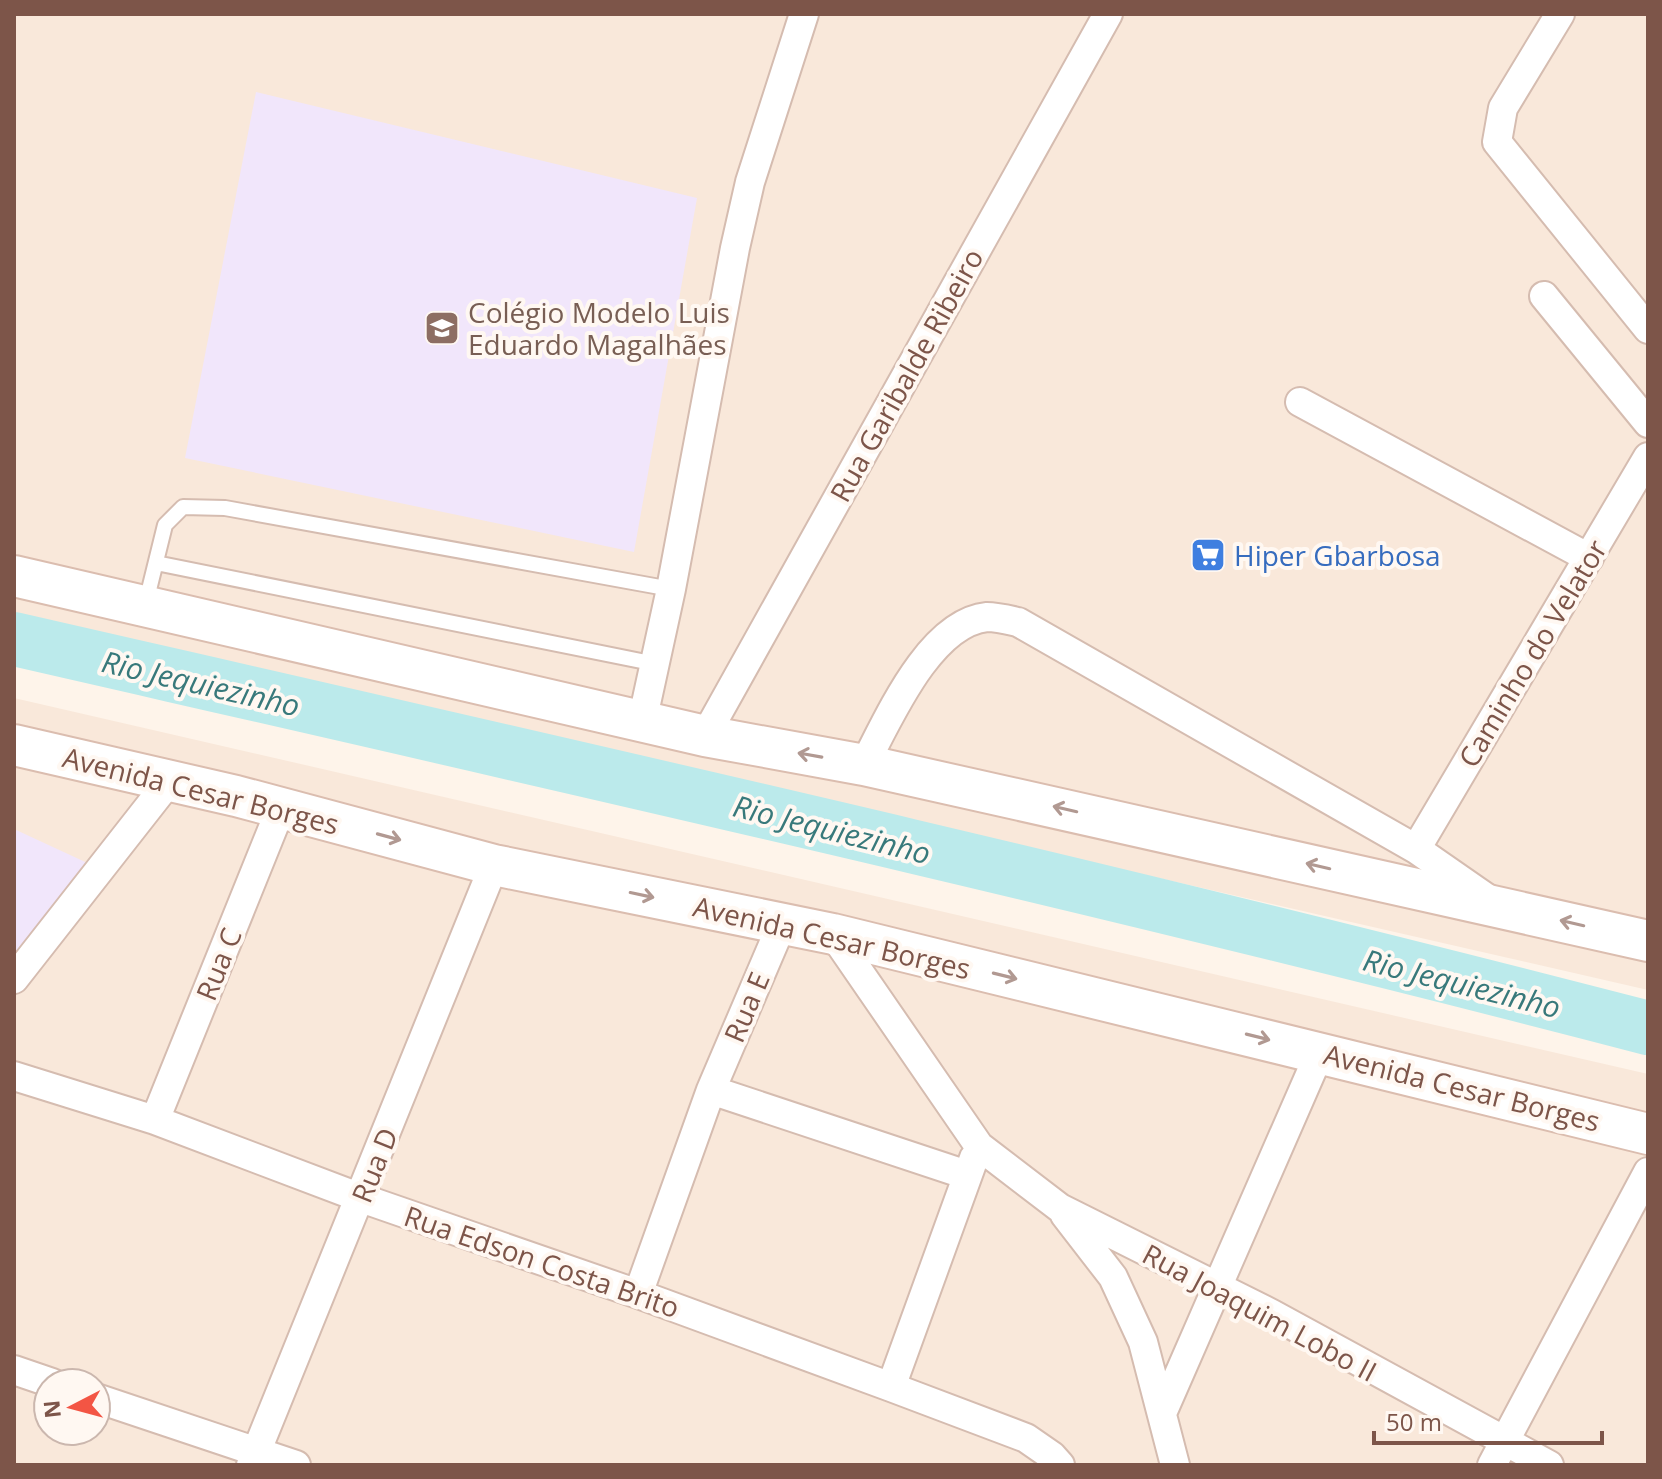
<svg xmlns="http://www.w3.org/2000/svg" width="1662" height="1479" font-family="'Open Sans',sans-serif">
	<rect width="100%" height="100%" fill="#fef4ea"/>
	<!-- residential -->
	<path fill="#f9e8da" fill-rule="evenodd" d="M14 14H1648V990L14 616Z
		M14 698 1648 1074V1465H14ZM48 1383H96V1431H48Z"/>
	<!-- education -->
	<path fill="#f1e6fb" d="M256 92 697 198 634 552 185 458Z
		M14 829 96 867 14 960Z"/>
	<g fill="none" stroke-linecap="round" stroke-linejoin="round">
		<!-- river -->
		<path stroke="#bbeaeb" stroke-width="54" d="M14 639C560 764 1106 887 1648 1028"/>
		<!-- service casing -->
		<g stroke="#d5bcb0" stroke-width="18">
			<path id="service" d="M156 563 656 664
				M146 602 165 525 183 507 225 508 671 589"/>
		</g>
		<!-- minor casing -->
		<g stroke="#d5bcb0" stroke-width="32">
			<path id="minor" d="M1560 14 1503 108 1497 142 1648 329
				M1544 296 1648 423
				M1300 402 1589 558
				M642 722 671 589 735 248 750 182 804 14
				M705 736 1108 14
				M864 765C888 720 929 623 987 617 997 617 1009 620 1018 622L1416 849 1488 899
				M1416 849 1648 457
				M833 934 979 1146 1060 1208 1272 1314 1549 1465
				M14 979 170 780
				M14 1076 155 1120 361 1198 638 1294 891 1387 1026 1438 1052 1456 1060 1465
				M711 1090 967 1175
				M155 1120 281 808
				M1065 1215 1113 1277 1143 1342 1175 1465
				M638 1294 711 1090 782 924
				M14 1370 52 1383
				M891 1387 974 1158
				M96 1398 296 1465
				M1163 1411 1320 1052
				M251 1465 494 865
				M1492 1465 1648 1172"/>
		</g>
		<!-- secondary casing -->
		<g stroke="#dbbdaf" stroke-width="44">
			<path id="secondary" d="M14 576 705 736 864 765 1648 941
				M14 745 236 796 494 865 833 934 1648 1134"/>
		</g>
		<!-- service -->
		<use href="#service" stroke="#fff" stroke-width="14"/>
		<!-- minor -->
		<use href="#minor" stroke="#fff" stroke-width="28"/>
		<!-- secondary -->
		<use href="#secondary" stroke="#fff" stroke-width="40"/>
	</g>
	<!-- one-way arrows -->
	<defs><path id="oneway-shaft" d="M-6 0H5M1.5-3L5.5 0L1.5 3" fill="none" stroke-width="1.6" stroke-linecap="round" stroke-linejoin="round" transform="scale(2)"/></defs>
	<g stroke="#b19992">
		<use href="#oneway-shaft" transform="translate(810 755) rotate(-170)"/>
		<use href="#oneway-shaft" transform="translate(1065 809) rotate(-167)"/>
		<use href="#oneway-shaft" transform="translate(389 837) rotate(15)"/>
		<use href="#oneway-shaft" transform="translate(1318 866) rotate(-167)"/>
		<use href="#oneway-shaft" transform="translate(642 895) rotate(12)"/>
		<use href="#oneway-shaft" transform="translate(1572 923) rotate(-167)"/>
		<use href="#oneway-shaft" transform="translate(1005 976) rotate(14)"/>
		<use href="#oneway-shaft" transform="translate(1258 1037) rotate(14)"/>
	</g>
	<!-- icons -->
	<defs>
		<g id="school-square" transform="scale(1.8)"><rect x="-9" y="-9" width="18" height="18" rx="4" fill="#8d6e63" stroke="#fff8f2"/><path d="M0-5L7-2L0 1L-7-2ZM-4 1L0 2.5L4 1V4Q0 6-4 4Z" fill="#fff"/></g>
		<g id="supermarket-square" transform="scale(1.8)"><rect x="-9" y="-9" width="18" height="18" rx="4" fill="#3f7fe0" stroke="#fff8f2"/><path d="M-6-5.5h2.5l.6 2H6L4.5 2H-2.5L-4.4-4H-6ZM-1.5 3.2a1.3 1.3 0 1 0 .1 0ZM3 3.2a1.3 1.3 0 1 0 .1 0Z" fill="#fff"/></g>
	</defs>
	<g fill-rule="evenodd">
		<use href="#school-square" x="442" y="328"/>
		<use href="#supermarket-square" x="1208" y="555"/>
	</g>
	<g text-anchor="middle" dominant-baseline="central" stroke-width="8" stroke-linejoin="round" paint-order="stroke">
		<!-- education labels -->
		<g font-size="28" fill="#785e54" stroke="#fff8f2" text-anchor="start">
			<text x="468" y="312">Colégio Modelo Luis<tspan x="468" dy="32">Eduardo Magalhães</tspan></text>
		</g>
		<!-- street labels -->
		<g font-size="28" fill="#7d5549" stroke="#fff8f2">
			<text transform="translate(906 375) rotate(-61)">Rua Garibalde Ribeiro</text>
			<text transform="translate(1532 653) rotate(-59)">Caminho do Velator</text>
			<text transform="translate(201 790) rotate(14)">Avenida Cesar Borges</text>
			<text transform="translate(832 937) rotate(13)">Avenida Cesar Borges</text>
			<text transform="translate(218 964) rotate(-68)">Rua C</text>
			<text transform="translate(746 1007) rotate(-67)">Rua E</text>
			<text transform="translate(1462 1087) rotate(14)">Avenida Cesar Borges</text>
			<text transform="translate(374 1165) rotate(-68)">Rua D</text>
			<text transform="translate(542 1261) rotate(19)">Rua Edson Costa Brito</text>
			<text transform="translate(1260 1312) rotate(28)">Rua Joaquim Lobo II</text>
		</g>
		<!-- shop labels -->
		<g font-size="28" fill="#366cbe" stroke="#fff8f2" text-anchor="start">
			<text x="1234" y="555">Hiper Gbarbosa</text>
		</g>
		<!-- water labels -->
		<g font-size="30" font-style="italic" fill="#38797b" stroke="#fff8f2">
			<text transform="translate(201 683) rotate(13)">Rio Jequiezinho</text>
			<text transform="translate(832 829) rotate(14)">Rio Jequiezinho</text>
			<text transform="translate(1462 983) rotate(14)">Rio Jequiezinho</text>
		</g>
	</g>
	<!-- border -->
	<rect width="1662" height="1479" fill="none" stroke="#7d5549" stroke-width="32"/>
	<!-- north arrow -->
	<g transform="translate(72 1407) rotate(264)"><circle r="38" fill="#fff8f2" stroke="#cbb7ae" stroke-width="2"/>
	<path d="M0-6L14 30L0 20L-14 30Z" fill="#f35544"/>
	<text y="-12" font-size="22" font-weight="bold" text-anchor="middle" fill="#7d5549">N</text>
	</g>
	<!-- scale -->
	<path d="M1374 1431v12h228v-12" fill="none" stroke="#7d5549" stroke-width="4"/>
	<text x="1386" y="1431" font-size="24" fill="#7d5549" stroke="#fff8f2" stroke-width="6" paint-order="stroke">50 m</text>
</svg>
